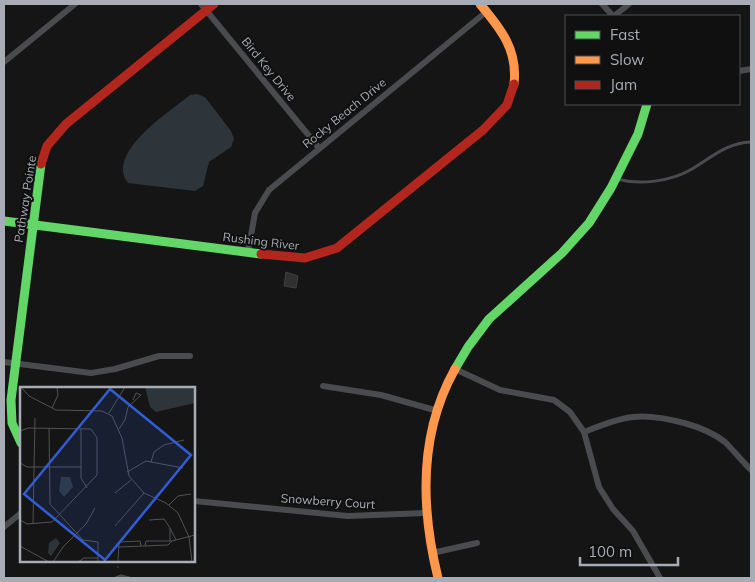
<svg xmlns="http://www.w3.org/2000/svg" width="755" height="582" font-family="Mulish,sans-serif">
	<rect width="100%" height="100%" fill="#151516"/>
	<!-- water -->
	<path fill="#2d353a" d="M197 94 205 97 231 131 234 139 231 147 209 162 203 186 195 191 128 183C105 152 171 111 190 95Z"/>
	<!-- building -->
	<path fill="#303031" stroke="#3e3f42" d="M286 272 298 276 296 288 284 286Z"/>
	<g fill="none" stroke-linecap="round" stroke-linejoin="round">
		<!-- path -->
		<path stroke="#4b4d4f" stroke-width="1" stroke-dasharray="2.5 4" stroke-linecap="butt" d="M113 561 120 570"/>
		<!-- lane -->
		<path stroke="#4a4b4e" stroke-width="3" d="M616 179C640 185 670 182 692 169 712 157 727 143 751 142
			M116 578 121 576 129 578"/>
		<!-- street -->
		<path stroke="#4a4b4e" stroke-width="6" d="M201 4 319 148
			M602 4 613 16
			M614 16 629 4
			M4 62 75 4
			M739 71 751 69
			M248 252 255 213 269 190 486 12
			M4 362 91 373 115 369 159 356H190
			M455 369 500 390 554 400 570 412 584 432 599 487 613 509 633 531 660 578
			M323 386 381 395 438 411
			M584 432C625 416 640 411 684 423 699 427 712 432 725 442 734 451 742 461 751 470
			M194 501 348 516 425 513
			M4 527 21 513
			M432 553 477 543"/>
		<!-- fast -->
		<path stroke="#63d668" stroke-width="9" d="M4 221 261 254
			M455 369 468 347 489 319 562 253 589 223 611 188 638 134 647 104
			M21 443 12 423 11 400 41 164"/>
		<!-- slow -->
		<path stroke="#ff974d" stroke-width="9" d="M480 4C501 29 518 50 514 84
			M438 578C421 509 419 433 455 369"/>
		<!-- jam -->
		<path stroke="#b3261e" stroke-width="9" d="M41 164 47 146 66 124 214 4
			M261 254 305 258 337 248 483 130 507 105 514 84"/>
	</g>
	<g text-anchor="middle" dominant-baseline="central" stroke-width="4" stroke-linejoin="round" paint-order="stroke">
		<!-- street labels -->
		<g font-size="12" fill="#a8adb5" stroke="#101011">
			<text transform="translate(269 69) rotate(51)">Bird Key Drive</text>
			<text transform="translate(344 113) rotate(-39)">Rocky Beach Drive</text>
			<text transform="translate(25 199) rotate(-81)">Pathway Pointe</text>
			<text transform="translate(261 241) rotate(7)">Rushing River</text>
			<text transform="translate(328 501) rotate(4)">Snowberry Court</text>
		</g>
	</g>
	<!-- overview -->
	<g transform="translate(20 387)">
		<rect width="175" height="175" fill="#151516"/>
		<path d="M125 0H175V16L136 25 130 20ZM41 90H50L53 100 44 110 39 104ZM36 151 40 156 31 169 28 166 29 156Z" fill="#2d353a"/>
		<path fill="none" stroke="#505256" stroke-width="1" d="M1 0 9 9 36 23 82 24 92 29 102 51 109 89 124 106 146 116 158 126 169 150 172 175M32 21 38 8 37 0M89 26 105 0M29 41 30 117 63 153 78 155V175M61 41V91L67 101M99 42 105 33 108 20 121 8 116 6 113 13M0 44 8 41 71 42 77 51V88L32 135 7 137 0 133M131 75 134 65 144 58 164 53M0 76 7 80H61M107 85 126 74 163 81M95 106 111 93M149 118 158 109 171 107M129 133 144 132 150 141M13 137 15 31M95 139 124 106M150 154V141L156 153M0 159 29 175M125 159 126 154H152L175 148M98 160 148 158 152 154M33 175 43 160 66 137 75 121M58 175 64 171H78M98 175 99 155 120 154 121 159"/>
		<path fill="#325cd3" fill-opacity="0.15" stroke="#325cd3" stroke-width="2.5" d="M90 2 171 68 85 173 4 107Z"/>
		<rect width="175" height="175" fill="none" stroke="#a8adb5" stroke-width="2.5"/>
	</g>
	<!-- border -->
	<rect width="755" height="582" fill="none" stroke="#a8adb5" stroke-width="10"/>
	<!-- legend -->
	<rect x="565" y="15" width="175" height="90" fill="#101011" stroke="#4d4f53"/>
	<rect x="575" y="31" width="25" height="8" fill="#63d668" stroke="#4d4f53"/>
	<text x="610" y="40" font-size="15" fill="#a8adb5">Fast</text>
	<rect x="575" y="56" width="25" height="8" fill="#ff974d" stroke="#4d4f53"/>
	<text x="610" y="65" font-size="15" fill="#a8adb5">Slow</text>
	<rect x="575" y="81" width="25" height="8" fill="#b3261e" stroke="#4d4f53"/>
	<text x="610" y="90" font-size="15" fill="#a8adb5">Jam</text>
	<!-- scale -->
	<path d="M580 557v8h98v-8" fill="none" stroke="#a8adb5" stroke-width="2.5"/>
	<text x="588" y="557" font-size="15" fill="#a8adb5" stroke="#101011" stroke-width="4" paint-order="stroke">100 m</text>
</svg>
